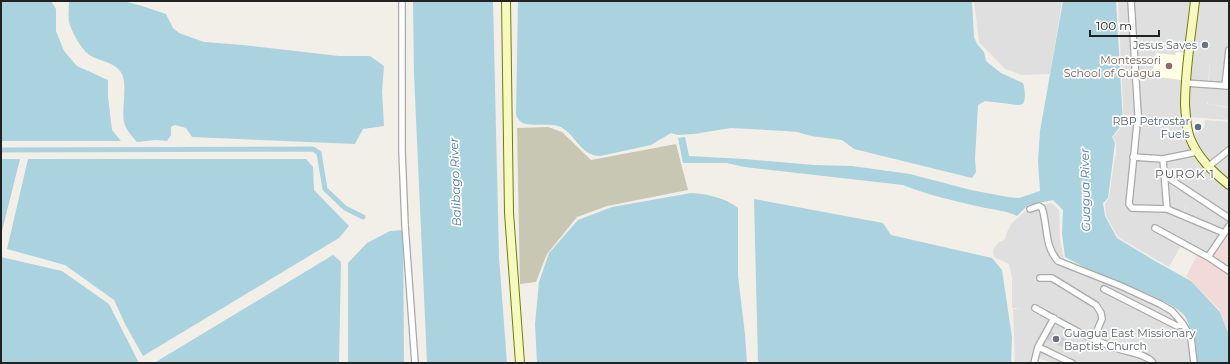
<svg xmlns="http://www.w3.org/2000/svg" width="1230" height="364" font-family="Montserrat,sans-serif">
	<rect width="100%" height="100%" fill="#f2efe9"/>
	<!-- residential -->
	<path fill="#e0dfdf" d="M974 1H1062L1050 74 1022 75 1005 69 979 42Z
		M1118 1H1229V107L1208 104V101L1207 104 1229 108V120L1189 117 1187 84 1209 85 1210 58 1208 83 1183 81 1184 119 1188 138 1195 151 1166 156 1134 157 1128 208 1167 210 1196 222 1221 235 1206 257 1183 242 1169 267 1118 237 1106 216 1105 204 1109 198 1115 156H1116V143L1113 137 1124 124Z
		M1205 120 1229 122V184L1206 163 1192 135 1204 128Z
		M1196 152 1211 171 1207 176 1212 172 1229 186V224L1223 233 1183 214 1188 202 1182 214 1168 208 1165 158Z
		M1135 157 1164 159 1166 207 1130 206Z
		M1052 203 1059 210 1060 240 1064 259 1082 269 1129 286 1169 305 1183 316 1189 327 1194 363H1156L1154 358 1150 355 1113 345 1093 336 1035 306 1033 310 1051 318 1039 340 1033 363H1015L1013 309H1022L1012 308V278L1009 264 994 257 993 250 998 243 1005 239 1006 234 1012 223 1030 207Z
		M1053 321 1098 344 1150 360 1152 363H1055L1037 358 1040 346Z"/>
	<!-- commercial -->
	<path fill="#f2dad9" d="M1229 230V269L1209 257Z
		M1198 254 1229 272V334L1219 309 1186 276Z"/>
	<!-- education -->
	<path fill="#ffffe5" d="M1176 52 1185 53 1181 80 1152 76 1156 53 1175 55Z"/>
	<!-- religious -->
	<path fill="#d0d0d0" d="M1050 331 1066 339 1062 347 1046 339Z"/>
	<!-- construction -->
	<path fill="#c7c7b4" d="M548 127 562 132 591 160 676 144 688 190 607 206 577 217 547 254 536 282 520 284 517 128Z"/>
	<!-- water -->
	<path fill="#aad3df" d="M1 1H51L56 9V31L64 51 77 66 108 80V97L112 130 121 141H1Z
		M69 1H123L142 6 166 14 173 28 179 33 204 42 243 45 339 56H370L384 66 382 91 384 126 363 129 355 144 192 137 186 128 175 125 171 127V135L167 141 156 140 137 142C132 136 125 129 124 122 121 108 129 81 120 71 114 63 101 61 93 57 83 53 72 33 69 22 68 16 69 8 69 1Z
		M413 1H493L499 257 507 363H427L414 74Z
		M518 1H972L974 37 977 44 984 52 986 61 1001 73 1023 83C1025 88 1026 99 1023 104L1019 105 985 101 978 105 975 159 976 172 972 178 854 149 842 140 811 136 797 132 785 131 731 128 694 134 678 135 671 133 651 145 600 156C580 156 575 132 558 126 548 123 528 127 521 122 518 120 517 117 516 114Z
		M1063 1H1116L1123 123 1112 137 1115 143 1108 198 1103 203 1105 216 1117 238 1155 261 1191 281 1220 312 1229 335V363H1196C1197 352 1190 321 1183 314 1172 304 1159 299 1146 293 1119 281 1091 272 1065 257L1062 234 1063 210 1053 200 1028 205 1017 216C1005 210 993 210 981 207 955 201 927 195 903 185L744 167 727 163H683L678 138 685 137 689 156 744 159 814 165 852 166 910 174 971 190 1008 197 1019 198 1040 191 1038 161 1040 131Z
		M1 159H20L1 235Z
		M28 159H306L313 167 314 190 349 226 339 238 143 356 125 324 114 300 65 265 7 249Z
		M691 193C707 194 726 198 738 208V276L745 334 747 363H537L535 324 539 282 549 253 578 220 612 207Z
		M754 199 883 223 891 235 992 258 1002 270 1012 337 1011 363H758Z
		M403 230 404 363H348V263L367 243 390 231Z
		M333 255 341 262 339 363H154Z
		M1 257 62 271 109 304 139 363H1Z"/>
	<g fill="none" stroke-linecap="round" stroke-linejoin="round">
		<!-- canal -->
		<path stroke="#aad3df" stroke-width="5" d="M1 150 313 149 319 153 325 189 345 208 363 217"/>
		<!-- street casing -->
		<g stroke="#a9a9a9" stroke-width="8">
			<path id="street" d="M402 1V151L405 225 415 363
				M1131 1 1138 114 1129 204 1132 208 1167 209 1224 233
				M1185 83 1229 86
				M1225 86 1229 50
				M1133 157 1163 159 1197 152
				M1163 159 1167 209
				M1208 167 1229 150
				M1164 175 1229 218
				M1030 209 1039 206 1042 208C1048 226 1044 246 1058 261L1121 286 1160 304 1172 311 1183 324 1191 338 1194 363
				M1155 228 1208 257 1229 271
				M1208 257 1229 226
				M1040 278H1052L1096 305 1101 313 1102 319 1094 338
				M1104 289 1177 326 1183 324
				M1035 308C1062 323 1090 340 1119 349 1128 352 1149 355 1153 363
				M1038 347C1050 352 1060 358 1072 363
				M1034 363 1038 347 1054 318"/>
		</g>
		<!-- secondary casing -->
		<g stroke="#707d05" stroke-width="10">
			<path id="secondary" d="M506 1 509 213 520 363
				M1195 1C1191 36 1185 70 1185 105 1186 116 1186 128 1190 138 1198 158 1213 172 1229 185"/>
		</g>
		<!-- street -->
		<use href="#street" stroke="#fff" stroke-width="5.5"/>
		<!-- secondary -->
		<use href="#secondary" stroke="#f7fabf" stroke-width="8"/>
	</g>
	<!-- markers -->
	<g fill="#6b7280" stroke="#fff" stroke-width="1.5">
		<circle cx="1205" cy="45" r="4"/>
		<circle cx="1056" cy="339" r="4"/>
	</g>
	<circle fill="#8d6e63" stroke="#fff" stroke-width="1.5" cx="1169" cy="66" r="4"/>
	<circle fill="#5c6f8a" stroke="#fff" stroke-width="1.5" cx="1198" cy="127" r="4"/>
	<g text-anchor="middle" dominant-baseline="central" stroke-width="3.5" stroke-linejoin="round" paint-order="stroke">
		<!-- worship labels -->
		<g font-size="11" fill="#5b616d" stroke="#fff" text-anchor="end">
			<text x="1197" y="45">Jesus Saves</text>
			<text x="1064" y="333" text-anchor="start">Guagua East Missionary<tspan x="1064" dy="13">Baptist Church</tspan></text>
		</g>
		<!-- education labels -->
		<g font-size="11" fill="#785e54" stroke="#fff" text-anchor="end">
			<text x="1161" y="60">Montessori<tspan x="1161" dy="13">School of Guagua</tspan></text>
		</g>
		<!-- service labels -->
		<g font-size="11" fill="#4e5e75" stroke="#fff" text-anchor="end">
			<text x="1190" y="121">RBP Petrostar<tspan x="1190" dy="13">Fuels</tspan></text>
		</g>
		<!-- neighbourhood labels -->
		<g font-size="12" letter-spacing="1" fill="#555" stroke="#fff">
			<text x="1185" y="173">PUROK 1</text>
		</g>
		<!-- water labels -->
		<g font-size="12" font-style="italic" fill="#4a7aab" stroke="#fff">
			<text transform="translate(455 182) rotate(-92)">Balibago River</text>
			<text transform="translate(1085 190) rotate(-91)">Guagua River</text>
		</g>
	</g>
	<!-- border -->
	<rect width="1230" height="364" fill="none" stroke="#222222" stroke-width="4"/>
	<!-- scale -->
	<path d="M1090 30v6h69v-6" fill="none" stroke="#222222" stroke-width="2"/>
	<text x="1096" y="30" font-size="12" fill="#222222" stroke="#ffffff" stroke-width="3" paint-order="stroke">100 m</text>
</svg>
